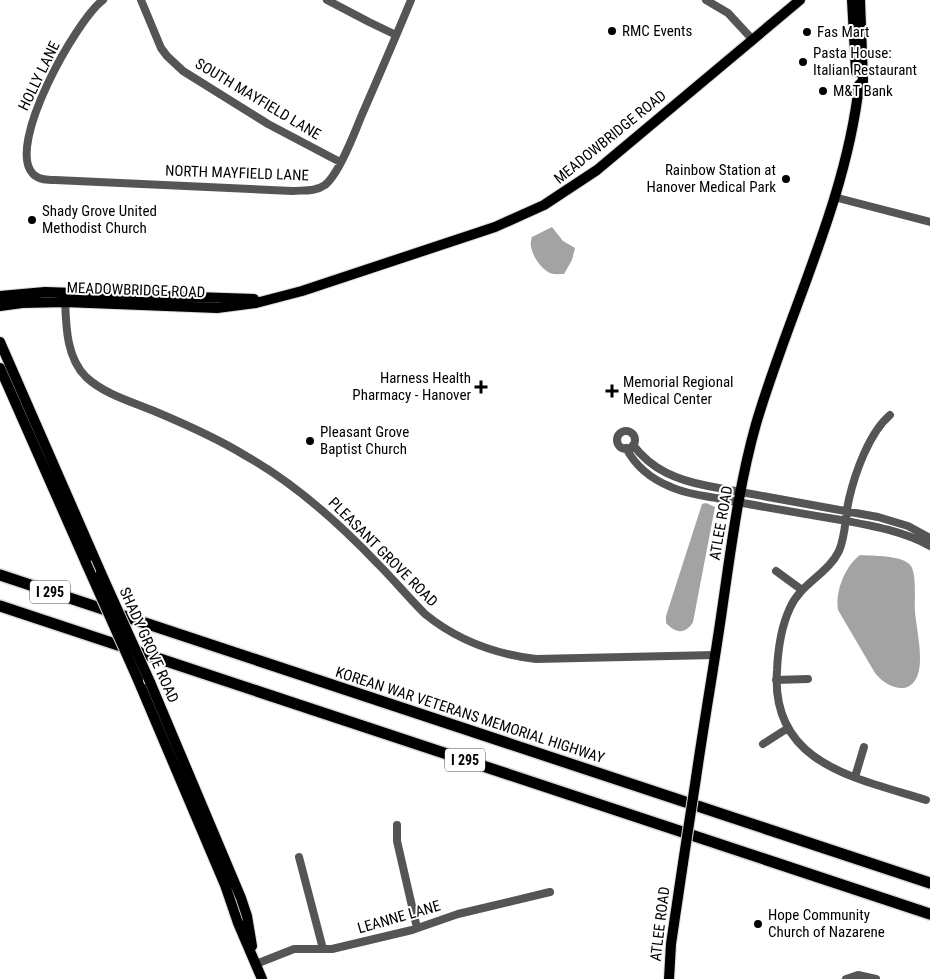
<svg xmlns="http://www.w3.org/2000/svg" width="930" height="979" font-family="'Roboto Condensed',sans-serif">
	<rect width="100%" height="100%" fill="#fff"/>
	<!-- water -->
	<path fill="#a3a3a3" d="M552 227 563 241 575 248 572 260 564 274C558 274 552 275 548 272 538 266 527 248 532 237Z
		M706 503 715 507 693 622C686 634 676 634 666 623V616L702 504Z
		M860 555C872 556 904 555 911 566 917 576 914 601 915 612 917 635 930 682 904 688 892 689 881 681 875 673L838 610C835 592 845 566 860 555Z"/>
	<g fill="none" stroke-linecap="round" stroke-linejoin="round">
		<!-- major casing -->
		<g stroke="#dbdbdb" stroke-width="12">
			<path id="major" d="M852 0 856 72
				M0 296 45 292 254 299
				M0 306 22 303 65 302 217 308 256 303 302 291 495 227 544 205 597 170 800 0
				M0 342 101 573
				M0 368 86 563
				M138 680 225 885 238 923 262 979
				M150 682 241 898 247 916 252 946
				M696 778C704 722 714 666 722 610 731 548 739 484 756 424 789 312 846 202 859 85L863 81 860 0
				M669 979 671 944 683 863"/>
		</g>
		<!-- highway casing -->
		<g stroke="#dbdbdb" stroke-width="14">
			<path id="highway" d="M0 575 930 883
				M0 606 930 914"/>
		</g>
		<!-- minor -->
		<path stroke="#555" stroke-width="8" d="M103 0C77 19 5 146 33 174 39 180 48 180 55 180L292 191C303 190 315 192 325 185 339 174 354 134 361 117 378 78 395 39 411 0
			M141 0 161 48 167 56 183 71 268 124 340 162
			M327 0 369 22 396 35
			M706 0 728 13 752 39
			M834 197 930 222
			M65 299C66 325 66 357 86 377 104 394 132 402 154 411 185 424 217 438 246 456 296 484 339 523 378 564 394 580 409 598 425 614 458 641 494 654 536 659L715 655
			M890 415C869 433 855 473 849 499 845 516 846 535 839 551 828 574 800 584 790 608 781 627 778 649 777 670 770 765 857 778 926 800
			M617 440a9 9 0 1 1 18 0a9 9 0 1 1-18 0Z
			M633 445C652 470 677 480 708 486L878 517 908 526 930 538
			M626 448C636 467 651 479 671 487 688 495 708 496 727 500 763 507 799 513 835 519 868 525 901 530 930 546
			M776 571 802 590
			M776 680 808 679
			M763 744 788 728
			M855 777 864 747
			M397 825V841L417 928
			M299 857 323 949
			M256 964 294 949H332L412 930 458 914 550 892
			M846 979 858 975 876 979"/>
		<!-- major -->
		<use href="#major" stroke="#000" stroke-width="10"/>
		<!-- highway -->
		<use href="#highway" stroke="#000" stroke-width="11"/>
		<!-- major-bridge casing -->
		<g stroke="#dbdbdb" stroke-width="12" stroke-linecap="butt">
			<path id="major-bridge" d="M86 563 138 680
				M101 573 150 682
				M683 863 696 778"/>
		</g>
		<!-- major-bridge -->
		<use href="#major-bridge" stroke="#000" stroke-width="10"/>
	</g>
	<!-- markers -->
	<g fill="#000" stroke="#fff" stroke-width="2">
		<circle cx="612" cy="31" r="5"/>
		<circle cx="807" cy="32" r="5"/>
		<circle cx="803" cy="62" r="5"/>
		<circle cx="823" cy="91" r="5"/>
		<circle cx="786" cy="179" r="5"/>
		<circle cx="32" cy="220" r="5"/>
		<path d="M478.5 379.5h5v5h5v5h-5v5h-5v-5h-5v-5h5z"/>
		<path d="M609.5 383.5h5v5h5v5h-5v5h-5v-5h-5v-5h5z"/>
		<circle cx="310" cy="441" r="5"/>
		<circle cx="758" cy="924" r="5"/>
	</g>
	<g text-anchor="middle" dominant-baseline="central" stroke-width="4" stroke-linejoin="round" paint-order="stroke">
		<!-- shield labels -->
		<g fill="#fff" stroke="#4c4c4c" stroke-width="1">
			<rect x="30" y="580.5" width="40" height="23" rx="4"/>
			<rect x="445" y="748.5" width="40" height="23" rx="4"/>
		</g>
		<g font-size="14" font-weight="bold" fill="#000">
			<text x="50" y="592">I 295</text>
			<text x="465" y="760">I 295</text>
		</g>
		<!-- poi labels -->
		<g font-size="15" fill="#000" stroke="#fff" text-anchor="start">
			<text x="622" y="31">RMC Events</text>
			<text x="817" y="32">Fas Mart</text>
			<text x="813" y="53">Pasta House:<tspan x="813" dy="17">Italian Restaurant</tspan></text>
			<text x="833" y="91">M&amp;T Bank</text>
			<text x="776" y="170" text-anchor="end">Rainbow Station at<tspan x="776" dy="17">Hanover Medical Park</tspan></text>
			<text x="42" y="211">Shady Grove United<tspan x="42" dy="17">Methodist Church</tspan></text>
			<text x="471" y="378" text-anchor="end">Harness Health<tspan x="471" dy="17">Pharmacy - Hanover</tspan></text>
			<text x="623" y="382">Memorial Regional<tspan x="623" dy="17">Medical Center</tspan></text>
			<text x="320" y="432">Pleasant Grove<tspan x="320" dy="17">Baptist Church</tspan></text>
			<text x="768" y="915">Hope Community<tspan x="768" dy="17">Church of Nazarene</tspan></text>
		</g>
		<!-- street labels -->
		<g font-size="15" fill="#000" stroke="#fff">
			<text transform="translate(39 76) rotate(-64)">HOLLY LANE</text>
			<text transform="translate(258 99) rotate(31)">SOUTH MAYFIELD LANE</text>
			<text transform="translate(610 137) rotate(-39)">MEADOWBRIDGE ROAD</text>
			<text transform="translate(237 173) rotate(2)">NORTH MAYFIELD LANE</text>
			<text transform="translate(136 290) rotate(2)">MEADOWBRIDGE ROAD</text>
			<text transform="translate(721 523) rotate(-80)">ATLEE ROAD</text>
			<text transform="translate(383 552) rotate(45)">PLEASANT GROVE ROAD</text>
			<text transform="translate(149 645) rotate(66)">SHADY GROVE ROAD</text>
			<text transform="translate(470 715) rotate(18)">KOREAN WAR VETERANS MEMORIAL HIGHWAY</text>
			<text transform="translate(399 917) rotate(-16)">LEANNE LANE</text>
			<text transform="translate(660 924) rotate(-83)">ATLEE ROAD</text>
		</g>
	</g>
</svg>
